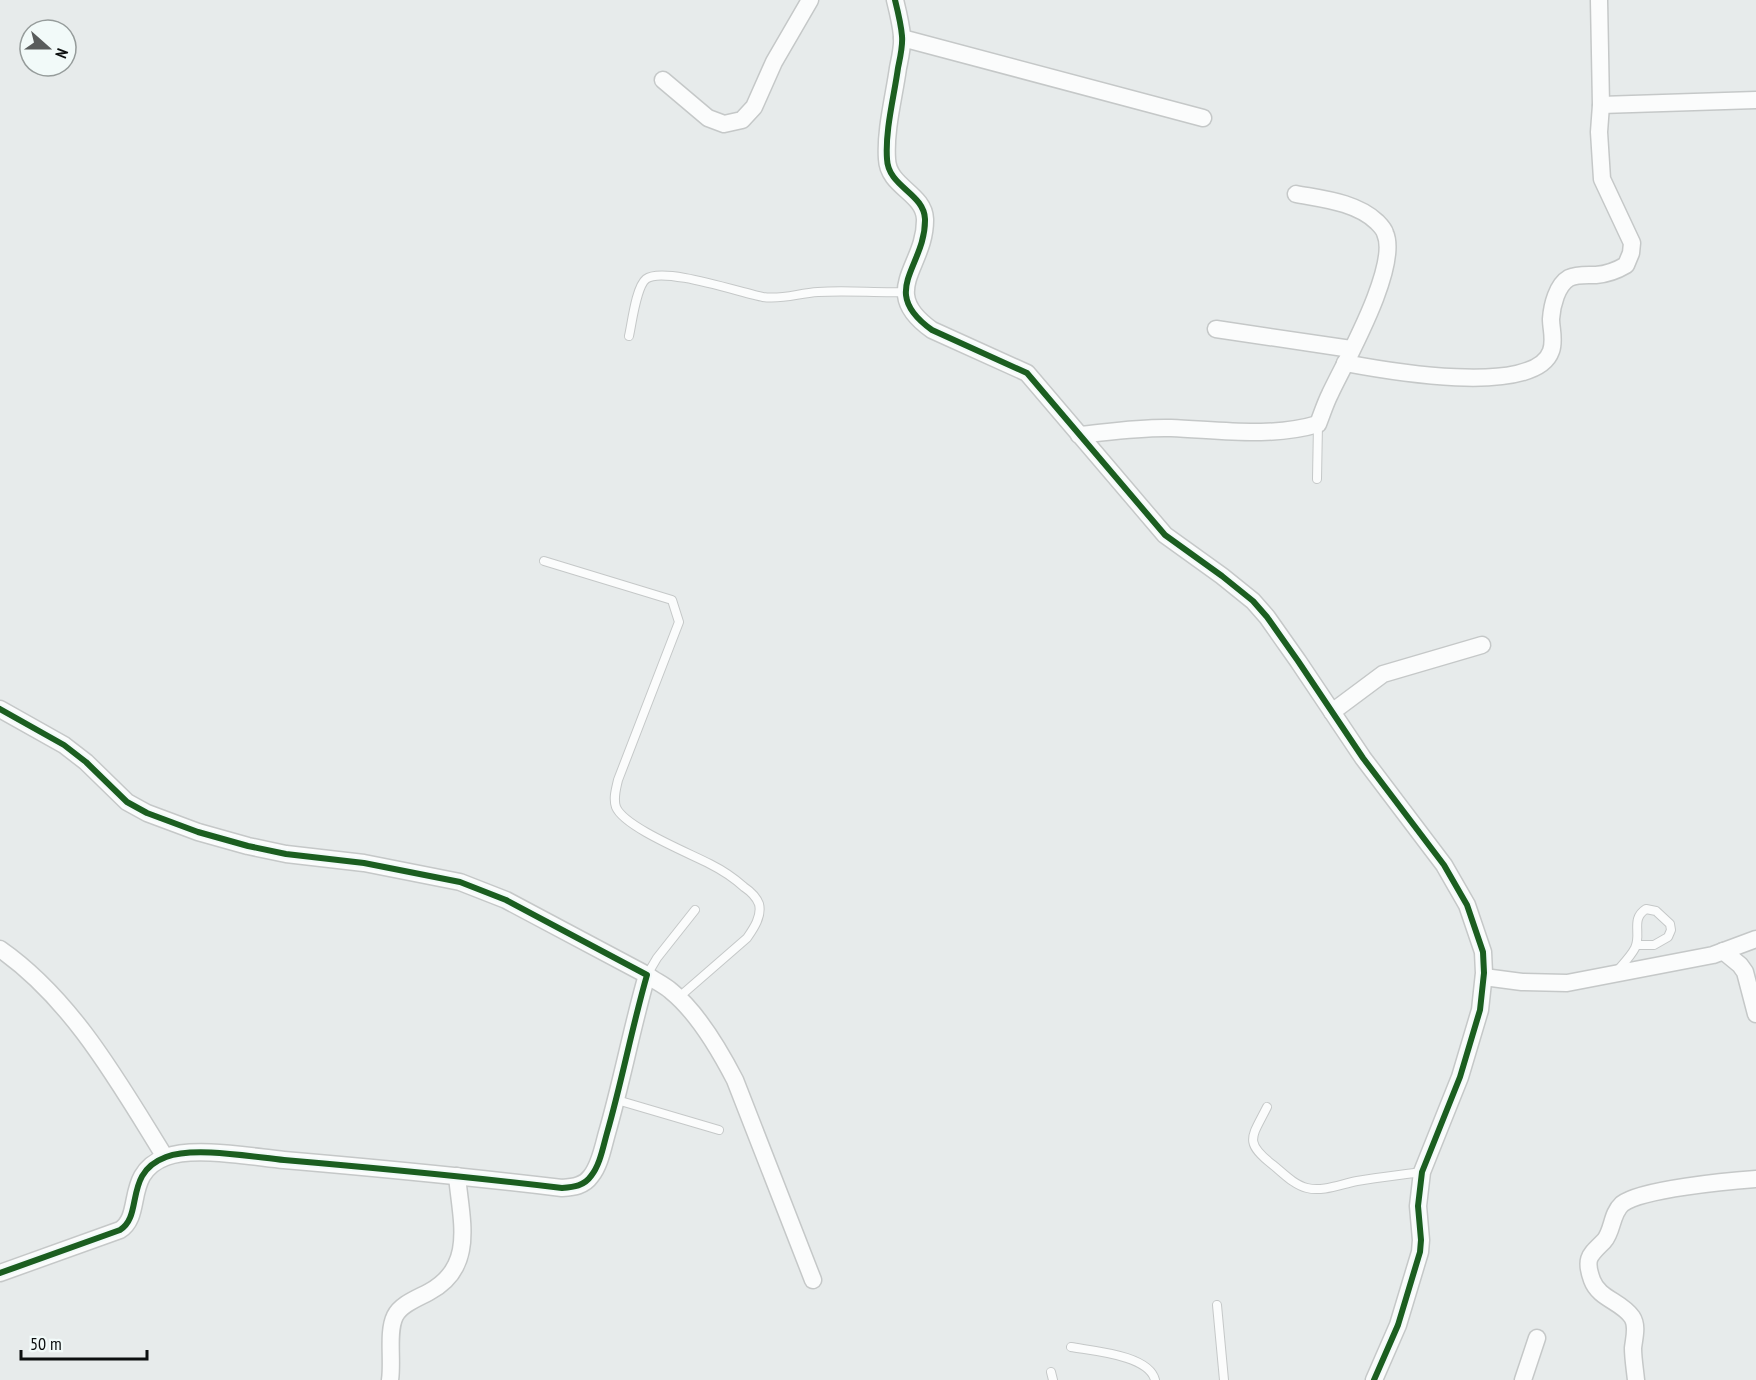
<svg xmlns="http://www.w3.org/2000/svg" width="1756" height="1380" viewBox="0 0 1756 1380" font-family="'PT Sans Narrow',sans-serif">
  <rect width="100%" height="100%" fill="#e7ebeb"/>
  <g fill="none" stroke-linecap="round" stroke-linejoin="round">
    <g stroke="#c5c8c8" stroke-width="10">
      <g id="lane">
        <path d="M629 336C632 323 636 287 646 279 663 266 741 293 763 297 782 300 799 293 818 292 847 290 876 293 905 292"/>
        <polyline points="1317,479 1318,424"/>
        <path d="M544 561 672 600 679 622 618 780C616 789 613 798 616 807 624 827 689 853 710 864 722 870 734 878 744 887 750 891 756 896 759 904 762 916 754 928 747 938L678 998"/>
        <path d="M1617 971C1623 964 1631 956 1635 948 1642 934 1630 919 1646 909L1656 911 1670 924 1671 930 1668 937 1654 945H1637"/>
        <polyline points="647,975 657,958 695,910"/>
        <polyline points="617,1100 719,1130"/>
        <path d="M1267 1107C1252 1137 1243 1142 1273 1165 1283 1173 1294 1185 1307 1188 1323 1192 1341 1184 1357 1181 1379 1177 1401 1175 1422 1172"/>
        <polyline points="1217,1305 1224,1380"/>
        <path d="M1071 1347C1093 1351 1149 1355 1155 1380"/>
        <polyline points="1051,1372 1053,1380"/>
      </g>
    </g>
    <g stroke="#c5c8c8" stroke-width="19">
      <g id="street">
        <path d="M895 0C898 12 901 24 902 36 903 46 900 58 898 68 894 97 885 130 887 159 888 187 924 193 925 219 926 267 877 291 932 330L1027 373 1165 535 1222 576 1253 601 1267 617 1298 661 1363 758 1444 865 1467 905 1483 952 1484 973 1480 1010 1460 1077 1422 1172 1418 1206 1421 1240 1420 1252 1398 1325 1374 1380"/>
        <polyline points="902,38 1203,118"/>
        <polyline points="663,80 708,118 724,124 742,120 754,107 774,62 810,0"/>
        <polyline points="1601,105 1756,100"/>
        <polyline points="1216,329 1351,349"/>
        <path d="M1345 363C1382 370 1535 398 1551 351 1555 340 1551 329 1551 319 1552 305 1557 285 1569 278 1577 274 1588 275 1596 275 1608 274 1616 271 1626 265L1631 253 1632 243 1602 179 1599 132 1601 105 1599 0"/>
        <path d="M1079 435C1109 432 1140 427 1171 428 1220 430 1271 438 1318 424 1322 414 1325 404 1330 394 1345 362 1400 266 1385 233 1384 229 1380 225 1377 222 1356 202 1322 199 1296 194"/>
        <path d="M0 709 64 745 86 762 127 802 147 813 198 832 248 846 286 854 364 863 460 882 506 900 647 975C632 1027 622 1081 607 1133 603 1147 600 1165 591 1176 584 1186 574 1187 562 1188 470 1177 377 1168 284 1160 253 1157 194 1146 166 1157 123 1173 144 1215 120 1230L0 1273"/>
        <polyline points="1332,712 1383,674 1482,645"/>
        <path d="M0 949C73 1000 119 1083 165 1157"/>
        <polyline points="1723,951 1740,965 1745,972 1756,1014"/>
        <path d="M647 975C655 981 664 985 671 991 697 1012 720 1051 735 1080L813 1280"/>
        <polyline points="1484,977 1522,982 1567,983 1713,955 1756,939"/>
        <path d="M390 1380C393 1361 387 1332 395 1316 401 1304 418 1298 429 1292 476 1267 461 1220 457 1176"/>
        <polyline points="1523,1380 1537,1338"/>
        <path d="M1636 1380C1635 1370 1633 1358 1633 1348 1634 1338 1638 1326 1632 1317 1621 1301 1599 1299 1592 1280 1584 1258 1590 1255 1604 1241 1613 1231 1611 1214 1622 1204 1641 1189 1729 1181 1756 1179"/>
      </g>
    </g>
    <use href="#lane" stroke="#fbfcfc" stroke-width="8"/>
    <use href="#street" stroke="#fbfcfc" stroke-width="16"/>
    <g stroke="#f2faf9" stroke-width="10">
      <g id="cycleway">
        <path d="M895 0C898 12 901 24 902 36 903 46 900 58 898 68 894 97 885 130 887 159 888 187 924 193 925 219 926 267 877 291 932 330L1027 373 1165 535 1222 576 1253 601 1267 617 1298 661 1363 758 1444 865 1467 905 1483 952 1484 973 1480 1010 1460 1077 1422 1172 1418 1206 1421 1240 1420 1252 1398 1325 1374 1380"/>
        <path d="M0 709 64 745 86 762 127 802 147 813 198 832 248 846 286 854 364 863 460 882 506 900 647 975C632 1027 622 1081 607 1133 603 1147 600 1165 591 1176 584 1186 574 1187 562 1188 470 1177 377 1168 284 1160 253 1157 194 1146 166 1157 123 1173 144 1215 120 1230L0 1273"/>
      </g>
    </g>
    <use href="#cycleway" stroke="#1b5e20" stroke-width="6"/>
  </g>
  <g transform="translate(48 48) rotate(111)"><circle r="28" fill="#f2faf9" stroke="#969c9b" stroke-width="1.5"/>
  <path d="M0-4.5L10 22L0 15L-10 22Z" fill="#595c5c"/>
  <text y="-9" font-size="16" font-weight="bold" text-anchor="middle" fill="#0c0f0f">N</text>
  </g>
  <path d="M21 1350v9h126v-9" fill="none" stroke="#0c0f0f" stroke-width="3"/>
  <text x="30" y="1350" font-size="18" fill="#0c0f0f" stroke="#f2faf9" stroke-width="4.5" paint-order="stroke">50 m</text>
</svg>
